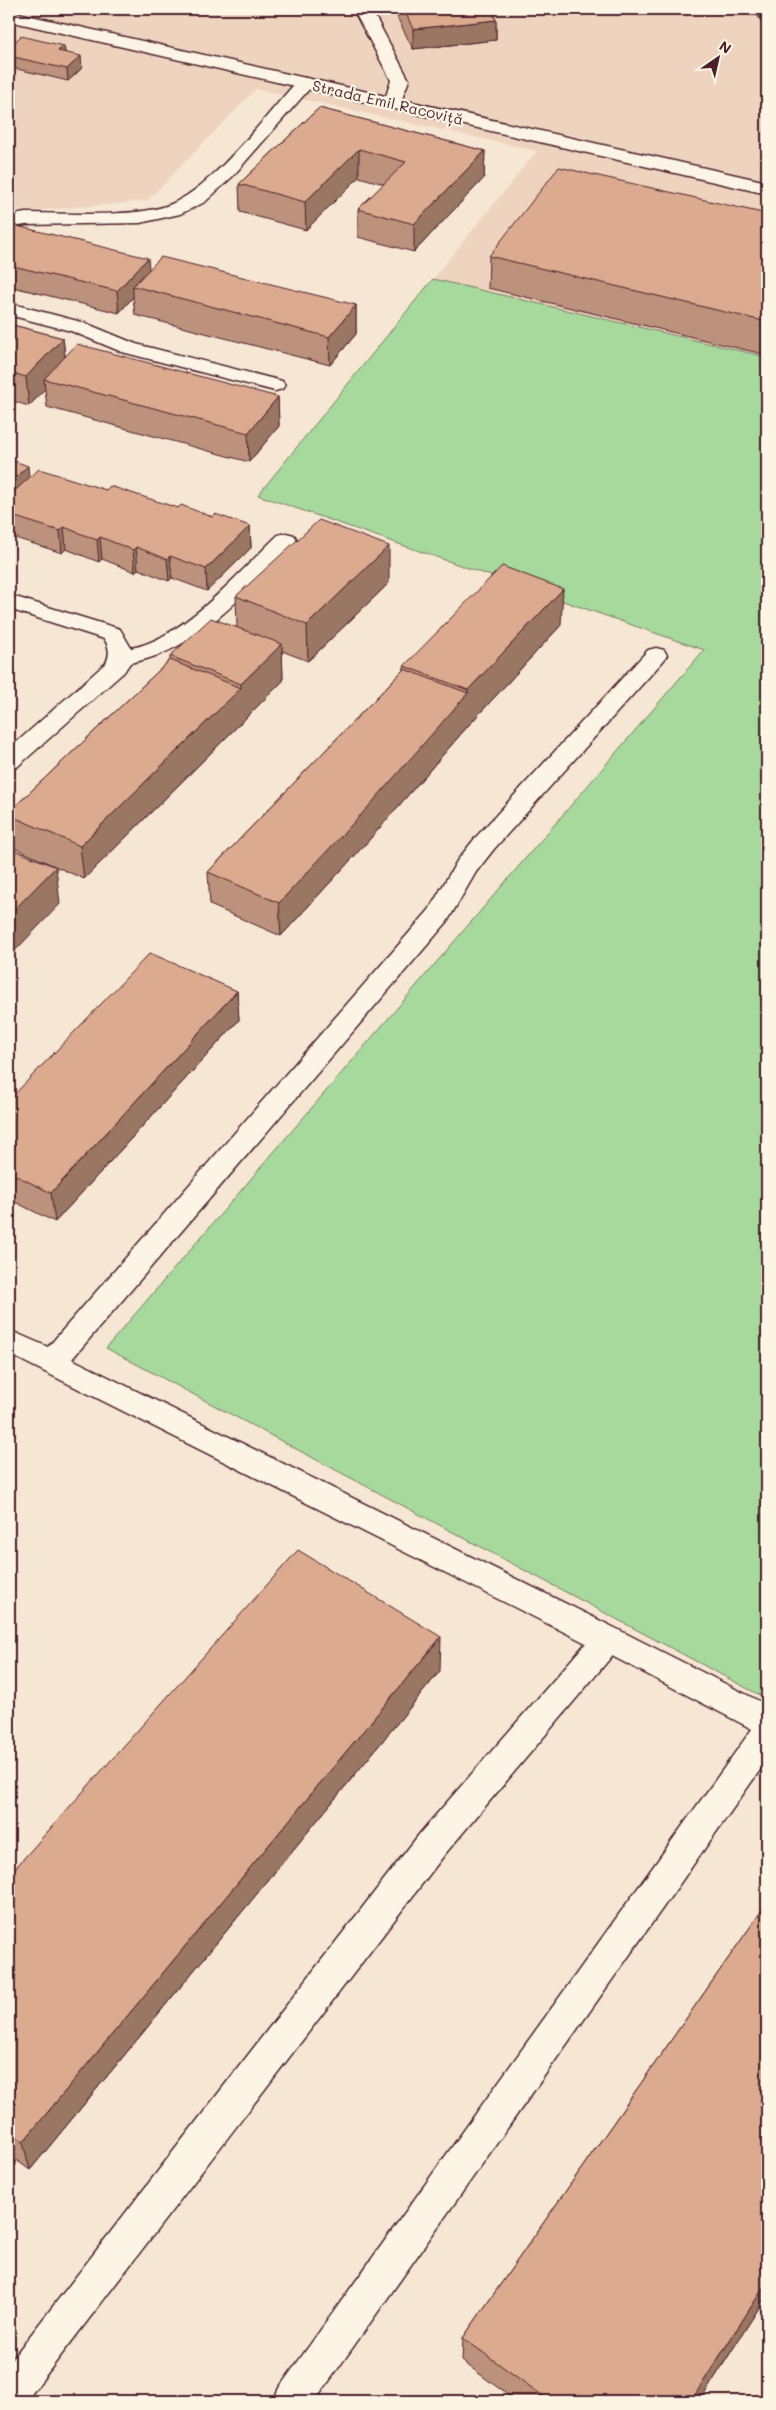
<svg xmlns="http://www.w3.org/2000/svg" width="776" height="2410" viewBox="0 0 776 2410" font-family="Mali,sans-serif">
  <rect width="100%" height="100%" fill="#f6e6d4"/>
  <filter id="ink" filterUnits="userSpaceOnUse"><feTurbulence type="fractalNoise" baseFrequency=".02" numOctaves="2"/><feDisplacementMap in="SourceGraphic" scale="10" xChannelSelector="R" yChannelSelector="G"/><feConvolveMatrix kernelMatrix="1 2 1 2 8 2 1 2 1" color-interpolation-filters="sRGB"/></filter>
  <g filter="url(#ink)">
    <polygon fill="#eed4bf" points="9,9 767,9 767,357 433,279 537,151 256,89 147,201 9,213"/>
    <polygon fill="#a6d99b" stroke="#787c63" points="433,279 767,357 767,1699 106,1348 704,650 258,495"/>
    <g fill="none" stroke-linecap="round" stroke-linejoin="round">
      <g stroke="#4a1f2b" stroke-width="3">
        <g id="street">
          <polygon points="353,9 371,9 409,80 399,107 387,107 384,103 391,80"/>
          <path d="M305 78 311 79 314 83 311 87 232 177 205 202 180 214 140 223 25 225 9 228V216L25 213C62 213 136 218 169 205 214 187 265 116 299 79Z"/>
          <polygon points="9,303 85,323 136,344 282,381 285,385 282,389 275,391 122,352 71,331 9,315"/>
          <path d="M286 533 294 535 297 540 294 545C245 591 199 651 130 663L124 672 17 767 9 770V749L106 663C110 655 110 647 104 639L9 609V595L120 629 131 648C182 640 241 570 278 535Z"/>
          <polygon points="656,648 664,650 667,655 664,660 494,849 476,872 447,922 72,1359 619,1630 767,1705 767,1760 315,2401 273,2401 279,2388 752,1729 612,1656 445,1854 26,2401 9,2401 9,2363 421,1832 586,1643 9,1354 9,1330 48,1347 429,910 457,861 476,837 648,650"/>
        </g>
      </g>
      <g stroke="#4a1f2b" stroke-width="3">
        <polygon id="secondary" points="9,11 767,182 767,194 9,21"/>
      </g>
      <use href="#street" fill="#fcf5e5" fill-rule="evenodd"/>
      <use href="#secondary" fill="#fcf5e5" fill-rule="evenodd"/>
    </g>
    <g fill="#bd927b" stroke="#4a1f2b">
      <polygon points="393,9 491,9 496,20 496,40 413,49"/>
      <polygon points="753,9 767,9 767,30"/>
      <polygon points="64,46 65,53 82,68 68,81 9,67 9,56"/>
      <polygon points="319,108 485,151 484,178 414,252 358,237 358,209 384,184 359,177 306,230 240,212 239,184"/>
      <polygon points="767,214 767,355 488,288 489,256"/>
      <polygon points="9,224 149,269 356,305 356,334 330,365 135,315 133,297 119,313 9,286"/>
      <polygon points="9,324 63,338 65,356 278,397 279,426 249,462 47,407 45,389 29,406 9,400"/>
      <polygon points="9,459 29,478 106,490 250,526 251,548 207,591 172,578 169,581 138,569 135,572 102,559 99,562 66,549 62,553 9,536"/>
      <polygon points="389,583 308,661 282,651 283,681 84,879 12,847 9,826 9,812 170,660 170,656 237,627 236,596"/>
      <polygon points="561,625 467,727 370,839 281,936 210,905 208,872 404,669 404,666"/>
      <polygon points="237,991 239,1020 55,1222 9,1199 9,1100"/>
      <polygon points="440,1671 30,2170 9,2155 9,1875"/>
      <polygon points="767,1903 767,2295 700,2401 516,2401 462,2361 463,2338"/>
    </g>
    <g fill="#9a7764" stroke="#4a1f2b">
      <polygon points="496,20 496,40 413,49 413,29"/>
      <polygon points="64,46 66,57 58,51"/>
      <polygon points="81,56 82,68 68,81 67,69"/>
      <polygon points="359,149 359,177 306,230 305,202"/>
      <polygon points="485,151 484,178 414,252 414,224"/>
      <polygon points="148,258 150,279 133,286 133,297 119,313 117,291"/>
      <polygon points="356,305 356,334 330,365 329,337"/>
      <polygon points="63,338 66,366 44,379 45,389 29,406 26,377"/>
      <polygon points="278,397 279,426 249,462 248,433"/>
      <polygon points="28,466 30,488 9,507 9,483"/>
      <polygon points="250,526 251,548 207,591 206,569"/>
      <polygon points="64,527 66,549 62,553 60,531"/>
      <polygon points="100,537 102,559 99,562 97,540"/>
      <polygon points="389,546 389,583 308,661 307,625"/>
      <polygon points="136,547 138,569 135,572 133,550"/>
      <polygon points="170,556 172,578 169,581 167,559"/>
      <polygon points="563,589 561,625 467,727 370,839 281,936 279,903 468,693 468,690"/>
      <polygon points="282,644 283,681 84,879 80,846 241,688 241,684"/>
      <polygon points="56,867 60,904 9,957 9,915"/>
      <polygon points="237,991 239,1020 55,1222 51,1193"/>
      <polygon points="441,1637 440,1671 30,2170 23,2142"/>
      <polygon points="767,2282 767,2295 700,2401 691,2401"/>
    </g>
    <g fill="#dcaa8f" stroke="#4a1f2b">
      <polygon points="404,9 491,9 496,20 413,29"/>
      <polygon points="21,36 64,46 58,51 81,56 67,69 9,56 9,48"/>
      <polygon points="319,108 485,151 414,224 358,209 406,162 359,149 305,202 239,184"/>
      <polygon points="559,167 767,214 767,322 489,256"/>
      <polygon points="9,224 148,258 117,291 9,265"/>
      <polygon points="161,257 356,305 329,337 133,286"/>
      <polygon points="9,324 63,338 26,377 9,372"/>
      <polygon points="77,344 278,397 248,433 44,379"/>
      <polygon points="9,459 28,466 9,483"/>
      <polygon points="39,469 106,490 110,486 178,508 181,505 212,517 215,514 250,526 206,569 170,556 167,559 136,547 133,550 100,537 97,540 64,527 60,531 9,515 9,496"/>
      <polygon points="319,520 389,546 307,625 236,596"/>
      <polygon points="502,566 563,589 468,690 404,666"/>
      <polygon points="211,618 282,644 241,684 170,656"/>
      <polygon points="170,660 241,688 80,846 9,815 9,812"/>
      <polygon points="404,669 468,693 369,806 279,903 208,872"/>
      <polygon points="9,848 56,867 9,915"/>
      <polygon points="150,953 237,991 51,1193 9,1172 9,1100"/>
      <polygon points="298,1550 441,1637 23,2142 9,2131 9,1875"/>
      <polygon points="767,1903 767,2282 691,2401 550,2401 463,2338"/>
    </g>
  </g>
  <g text-anchor="middle" dominant-baseline="central" stroke-width="4.5" stroke-linejoin="round" paint-order="stroke">
    <g font-size="15" fill="#4a1f2b" stroke="#fcf5e5">
      <text transform="translate(388 102) rotate(13)">Strada Emil Racoviță</text>
    </g>
  </g>
  <rect width="776" height="2410" fill="none" stroke="#fcf5e5" stroke-width="30"/>
  <rect x="15" y="15" width="746" height="2380" fill="none" stroke="#4a1f2b" stroke-width="2" filter="url(#ink)"/>
  <g transform="translate(718 58) rotate(34)" stroke="#fcf5e5" stroke-width="4" paint-order="stroke">
  <path d="M0-4L9 19L0 12L-9 19Z" fill="#4a1f2b"/>
  <text y="-8" font-size="14" font-weight="bold" text-anchor="middle" fill="#4a1f2b">N</text>
  </g>
</svg>
